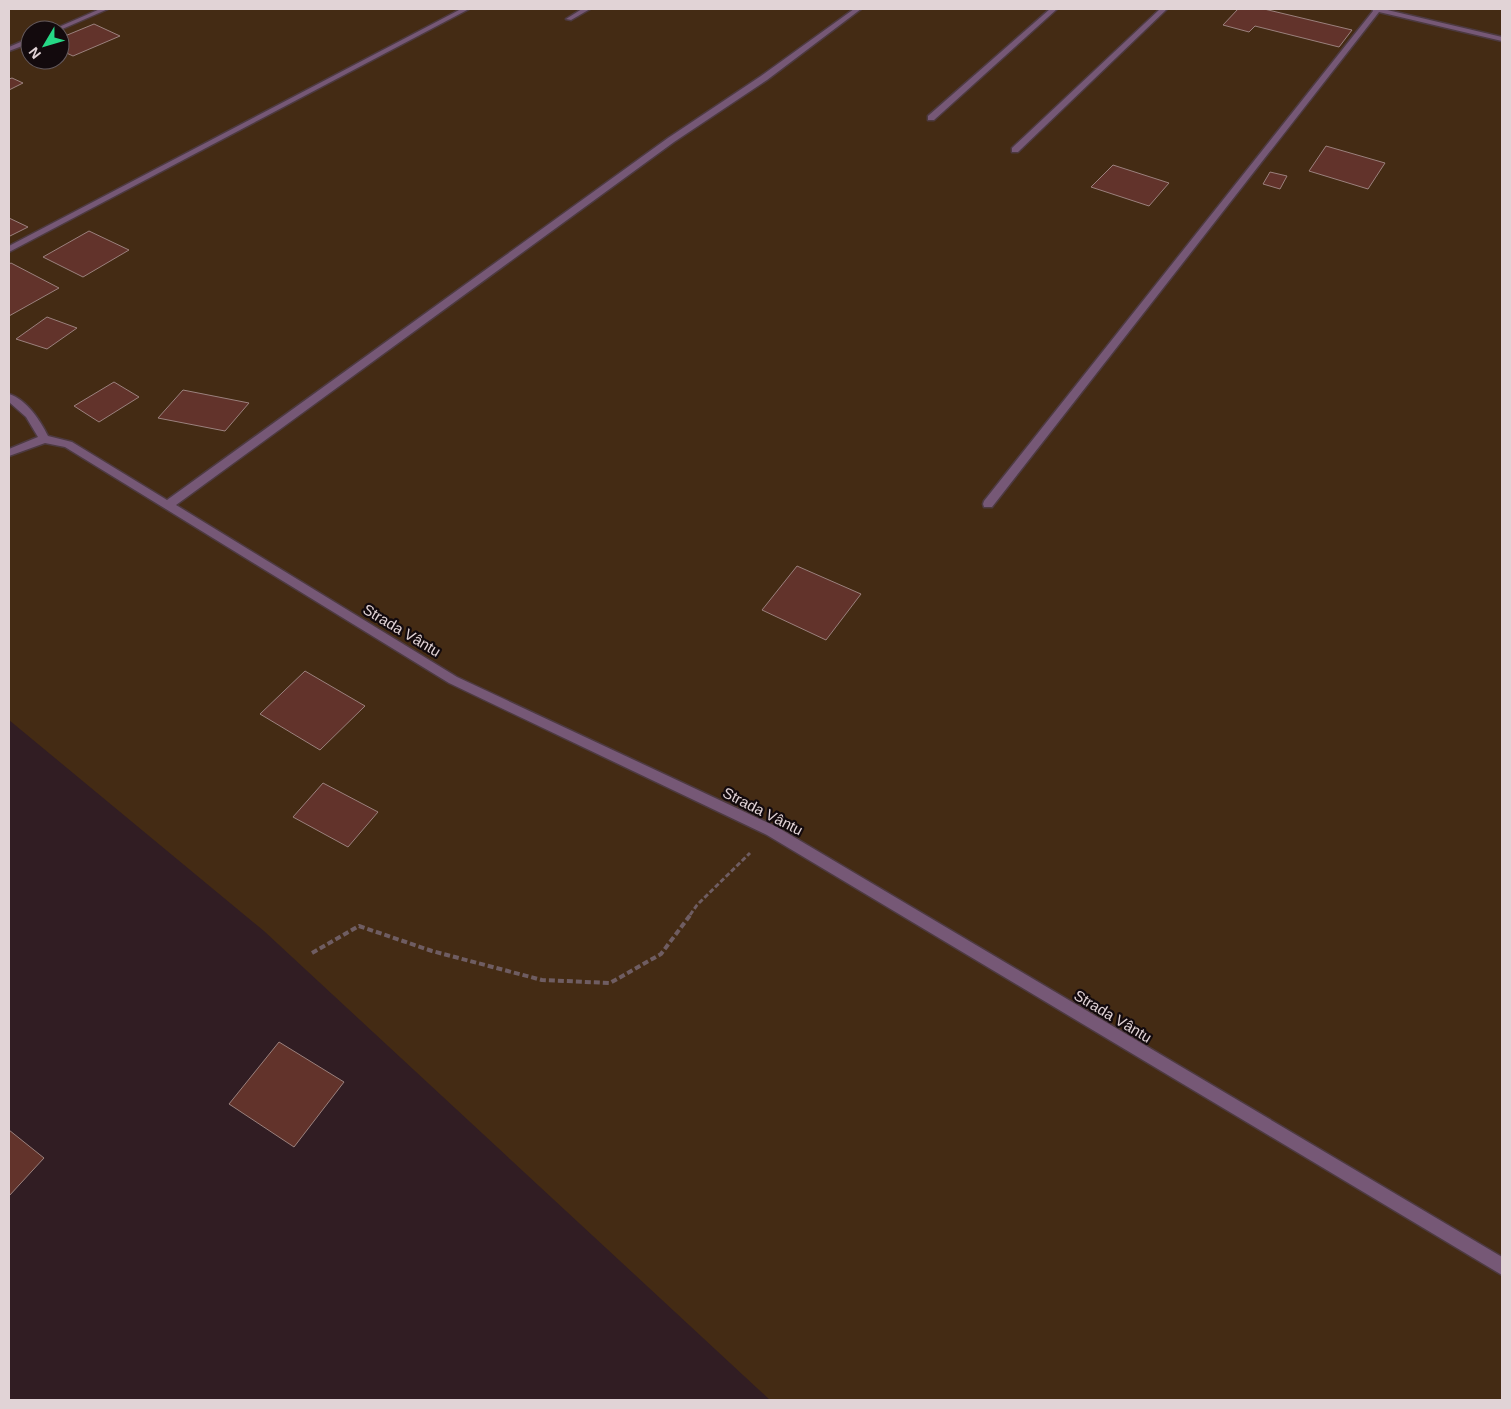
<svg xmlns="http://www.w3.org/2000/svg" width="1511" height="1409" viewBox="0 0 1511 1409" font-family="Helvetica,sans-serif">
  <rect width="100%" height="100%" fill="#311d23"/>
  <path fill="#442b14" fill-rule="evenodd" d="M9 9H1502V1400H770L264 931 9 720ZM30 30H60V60H30Z"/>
  <g fill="#62332b" stroke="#9b817d">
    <polygon points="1238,9 1264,9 1352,30 1339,47 1255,26 1249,32 1223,25"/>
    <polygon points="94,24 120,36 73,56 60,50 60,38"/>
    <polygon points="12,78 23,83 9,90 9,79"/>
    <polygon points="1326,146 1385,163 1368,189 1309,171"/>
    <polygon points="1113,165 1169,183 1149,206 1091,187"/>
    <polygon points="1270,172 1287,176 1280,189 1263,184"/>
    <polygon points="9,218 28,227 10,236 9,236"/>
    <polygon points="89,231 129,250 83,277 43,257"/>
    <polygon points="11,263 59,288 9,316 9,264"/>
    <polygon points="47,317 77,328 47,349 16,339"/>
    <polygon points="114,382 139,397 99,422 74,406"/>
    <polygon points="183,390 249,403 225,431 158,418"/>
    <polygon points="797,566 861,594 826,640 762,610"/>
    <polygon points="305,671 365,706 320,750 260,714"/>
    <polygon points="323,783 378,812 348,847 293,817"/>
    <polygon points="279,1042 344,1082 294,1147 229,1104"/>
    <polygon points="9,1130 44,1158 9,1196"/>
  </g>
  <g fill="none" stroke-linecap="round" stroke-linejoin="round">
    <g stroke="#4d3a40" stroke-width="3">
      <g id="minor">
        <polygon points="100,9 108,9 60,30 52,30"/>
        <polygon points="461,9 469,9 9,252 9,246"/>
        <polygon points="582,9 590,9 571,20 566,19"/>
        <path d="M854 9H861L767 80 674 142 176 505 457 677 777 827 1502 1257V1275L767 835 449 683 65 447 45 443 9 456V449L38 437 26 417 9 402V394C27 400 40 420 48 436L72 442 167 500 668 138 761 76Z"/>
        <polygon points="1050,9 1057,9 934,120 928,120 928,116"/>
        <polygon points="1160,9 1167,9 1018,152 1012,152 1012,148"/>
        <polygon points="1372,9 1383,9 1502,37 1502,41 1379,12 992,507 984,507 983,504 984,501 1373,11"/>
        <polygon points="30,38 30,43 9,51 9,47"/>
      </g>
    </g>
    <polyline stroke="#6f5d62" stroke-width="3" stroke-dasharray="5 2.5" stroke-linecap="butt" points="690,915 697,905 750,853"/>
    <polyline stroke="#6f5d62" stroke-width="4" stroke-dasharray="6 3" stroke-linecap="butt" points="312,953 359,926 432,951 542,980 610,983 661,954 691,914"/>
    <use href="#minor" fill="#765876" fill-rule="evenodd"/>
  </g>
  <g text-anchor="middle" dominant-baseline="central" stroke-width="4.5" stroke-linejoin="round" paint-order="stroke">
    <g font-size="15" fill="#e1d3d6" stroke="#130a0d">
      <text transform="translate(402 630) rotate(31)">Strada Vântu</text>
      <text transform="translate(763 811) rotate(27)">Strada Vântu</text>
      <text transform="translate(1113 1016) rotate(31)">Strada Vântu</text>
    </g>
  </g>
  <rect width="1511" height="1409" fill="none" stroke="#e1d3d6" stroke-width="20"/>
  <g transform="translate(45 45) rotate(232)"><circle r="24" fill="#130a0d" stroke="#655a5d"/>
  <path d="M0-4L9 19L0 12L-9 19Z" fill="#26d886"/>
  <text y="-8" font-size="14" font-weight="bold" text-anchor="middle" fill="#e1d3d6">N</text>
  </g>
</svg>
